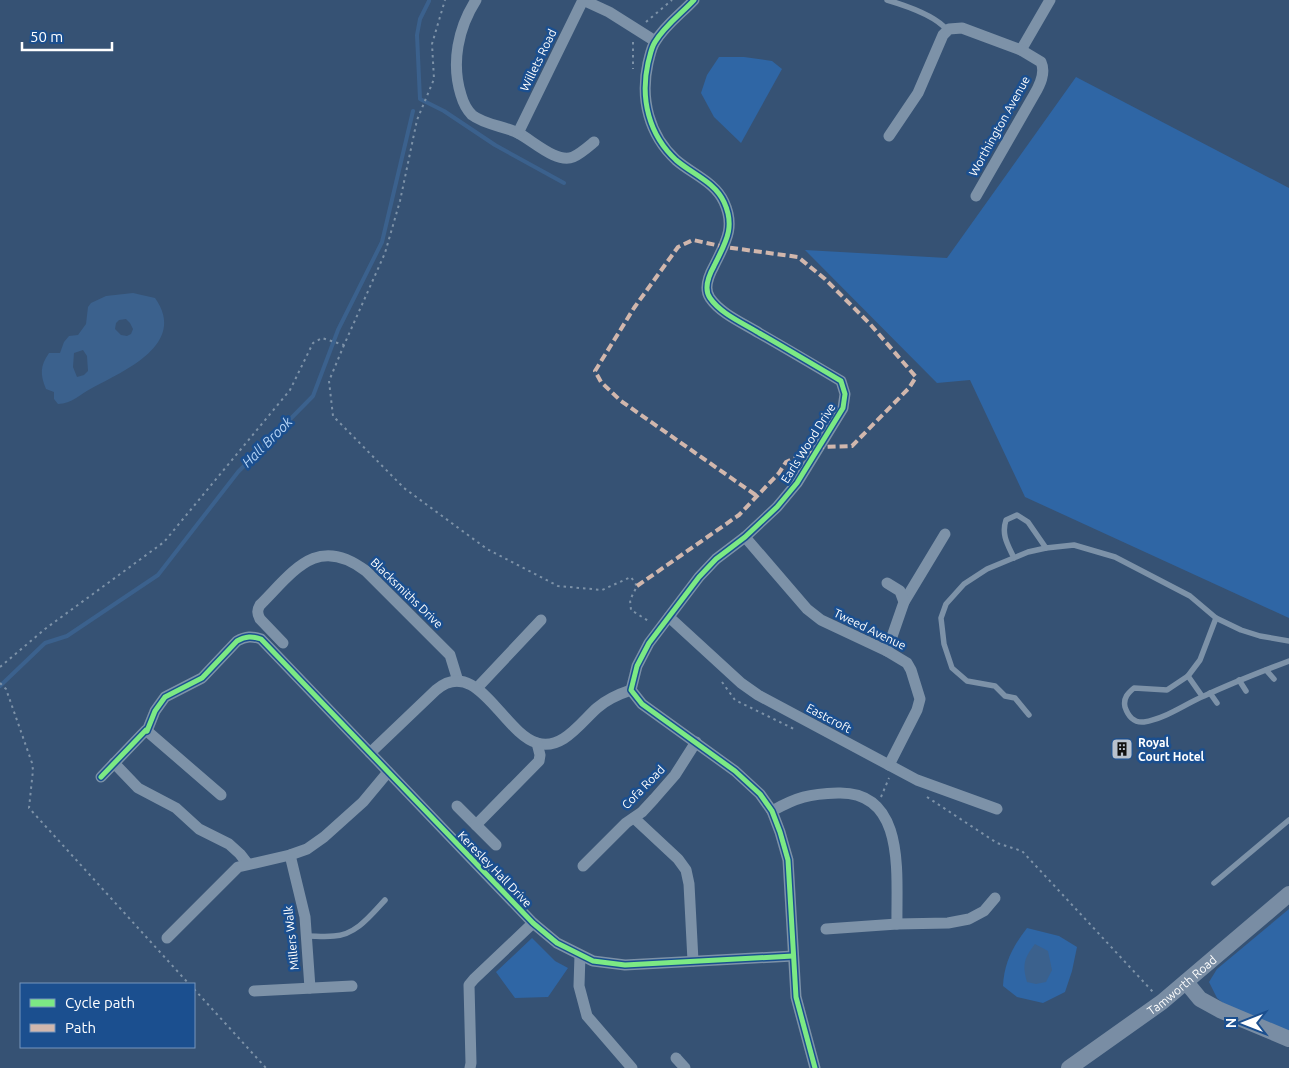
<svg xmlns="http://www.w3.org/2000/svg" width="1289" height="1068" viewBox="0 0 1289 1068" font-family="Ubuntu,sans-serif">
  <rect width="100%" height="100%" fill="#365274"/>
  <g fill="#2f66a5">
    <polygon points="719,57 744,57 772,61 782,69 741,143 714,117 701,93 707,75"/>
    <polygon points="1076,77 1289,188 1289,618 1025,497 970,380 937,383 805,250 947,258"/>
    <polygon points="1289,909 1289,1032 1223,1003 1217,998 1209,982 1217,969"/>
    <path d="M1027 928 1059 936 1077 947 1072 971 1065 992 1043 1003 1017 997 1003 986C1004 963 1013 946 1027 928Z"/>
    <polygon points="532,938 555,961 568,968 548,997 515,998 496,972"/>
  </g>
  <g fill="#3b618d" fill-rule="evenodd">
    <path d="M133 293 155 298C188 344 124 371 92 388 80 394 72 404 58 404L54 399V392L46 389C40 374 40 366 49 353H60L64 342 69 336 78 335 86 324 88 307 91 303 106 296ZM126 319 130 323 133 329 131 334 127 336 121 335 115 329 116 323 119 320ZM83 350 87 356 88 371 84 375 77 377 73 367 74 353Z"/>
    <path d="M1035 944 1048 951 1052 970 1046 982 1036 984 1027 982C1022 965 1024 958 1035 944Z"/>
  </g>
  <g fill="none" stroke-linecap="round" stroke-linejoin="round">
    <g stroke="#3b618d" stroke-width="4">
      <polyline points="429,1 420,19 417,35 420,99 444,111 495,145 564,183"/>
      <polyline points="0,686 45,643 67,636 158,575 238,472 313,396 338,330 382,242 413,111"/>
    </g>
    <g stroke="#7d92a8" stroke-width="2" stroke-dasharray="2.5 4" stroke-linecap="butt">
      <polyline points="646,22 672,0"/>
      <polyline points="633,42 633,69"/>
      <polyline points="344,345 329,381 333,416 404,488 487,549 558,586 602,590 631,577 637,586 630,600 631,610 650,622"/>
      <polyline points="0,667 45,629 164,542 290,390 313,343 322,338 344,345 385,253 400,201 417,120 434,79 432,44 445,0"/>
      <polyline points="722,682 735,700 794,729"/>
      <polyline points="0,683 6,689 32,763 33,770 29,808 189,984"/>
      <polyline points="881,797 889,778"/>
      <polyline points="927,797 997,843 1022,851 1153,992"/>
      <polyline points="194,989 266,1068"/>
    </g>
    <g stroke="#7d92a8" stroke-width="5.5">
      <path d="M887 0C904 5 936 16 947 30"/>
      <path d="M1014 558C1008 545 1001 535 1006 520L1017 515 1028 522 1046 548 1074 545 1115 557 1190 596 1216 618 1241 630 1260 636 1289 641"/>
      <path d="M1216 618 1200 660 1188 676 1167 690 1134 688C1128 693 1123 698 1125 707 1128 716 1134 723 1144 722 1165 719 1185 704 1204 696 1232 683 1260 672 1289 661"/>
      <polyline points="1266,670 1274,679"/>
      <polyline points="1188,676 1202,696"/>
      <polyline points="1239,680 1246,691"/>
      <polyline points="1210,693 1217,703"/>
      <polyline points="1029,715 1015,698 1005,696 995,686 967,681 952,668 944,644 941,618 946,604 964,584 987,569 1028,552 1046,548"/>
      <polyline points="1214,883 1289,820"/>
      <path d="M306 936C316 936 325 937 334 936 356 935 371 915 385 900"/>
    </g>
    <g stroke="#7d92a8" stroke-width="11">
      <path d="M476 0C458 28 451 63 461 95 463 102 467 110 472 115 485 125 504 126 518 133 532 140 557 164 573 157 580 154 588 147 594 142"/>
      <polyline points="583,0 609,12 655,41"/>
      <path d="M694 0C681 14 665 25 655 42 651 48 650 56 648 63 640 99 649 135 676 160 692 174 715 182 724 202 736 228 725 243 714 266 709 275 703 288 710 298 721 314 743 323 759 333 787 349 814 365 841 381L845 394 843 408 797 483 777 507 745 537 716 559 699 577 649 643 637 666 631 690 642 704 735 771 760 794 772 811 780 832 788 860 796 997 815 1068"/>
      <polyline points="518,133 583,0"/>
      <polyline points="889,136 918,93 943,35 949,29 962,28 1021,50 1050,0"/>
      <path d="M976 196 1034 95C1040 85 1046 73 1041 62L1021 50"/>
      <polyline points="745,537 807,609 821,620 887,651 907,663 911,670 920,699 917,710 889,765"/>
      <polyline points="904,602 945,534"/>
      <polyline points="669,617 741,683 758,695 917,780 997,809"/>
      <path d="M283 643 260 619C257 613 257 610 260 605 294 571 317 534 366 571L450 655 458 681"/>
      <polyline points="887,651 904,602 900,591 887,583"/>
      <polyline points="477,688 541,620"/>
      <polyline points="147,731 221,795"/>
      <path d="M370 753 436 690C477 655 503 733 537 743 562 751 581 722 597 708 607 699 619 694 631 690"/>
      <polyline points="114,763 138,788 176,808 199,829 229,844 240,854 247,863"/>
      <path d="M101 777 146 730 147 731 155 711 165 697 202 678 237 641C246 636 252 636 261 639L533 923 557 943 593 961 625 965 793 956"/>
      <polyline points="457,806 496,845"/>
      <path d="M772 811C797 797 809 794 838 793 907 791 896 877 897 924"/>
      <polyline points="634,818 678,859 686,870 689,884 693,961"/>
      <polyline points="476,825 539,761 540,755 537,743"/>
      <polyline points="290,855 305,917 310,988"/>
      <polyline points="583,866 626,823 642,812 654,799 675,775 696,742"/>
      <polyline points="826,929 897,924 948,923 969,919 984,911 995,898"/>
      <polyline points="167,938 238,867 290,855 307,849 324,837 363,802 388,772"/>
      <polyline points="580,955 579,986 587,1016 632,1068"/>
      <polyline points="254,991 352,986"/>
      <polyline points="676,1058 685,1068"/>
      <polyline points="470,1068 471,1063 469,985 474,979 533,923"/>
    </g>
    <g stroke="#798da4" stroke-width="16">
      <polyline points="1186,982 1200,999 1220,1010 1289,1039"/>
      <path id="s1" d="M1069 1068 1162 1002 1289 894"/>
    </g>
    <polyline stroke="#d1b7ad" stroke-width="4" stroke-dasharray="8 4" stroke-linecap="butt" points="637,586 739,515 779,473 786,462 821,447 852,446 909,388 916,377 870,324 825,279 798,257 725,247 693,240 678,247 634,308 595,371 601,382 621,401 757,496"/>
    <g stroke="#1b4f8f" stroke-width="8">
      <g id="cycleway">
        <path d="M694 0C681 14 665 25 655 42 651 48 650 56 648 63 640 99 649 135 676 160 692 174 715 182 724 202 736 228 725 243 714 266 709 275 703 288 710 298 721 314 743 323 759 333 787 349 814 365 841 381L845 394 843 408 797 483 777 507 745 537 716 559 699 577 649 643 637 666 631 690 642 704 735 771 760 794 772 811 780 832 788 860 796 997 815 1068"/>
        <path d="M101 777 146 730 147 731 155 711 165 697 202 678 237 641C246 636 252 636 261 639L533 923 557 943 593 961 625 965 793 956"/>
      </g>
    </g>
    <use href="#cycleway" stroke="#7ce984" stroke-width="5"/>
  </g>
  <defs>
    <g id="building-square" transform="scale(1.125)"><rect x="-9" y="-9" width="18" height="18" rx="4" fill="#b9c2ce" stroke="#1b4f8f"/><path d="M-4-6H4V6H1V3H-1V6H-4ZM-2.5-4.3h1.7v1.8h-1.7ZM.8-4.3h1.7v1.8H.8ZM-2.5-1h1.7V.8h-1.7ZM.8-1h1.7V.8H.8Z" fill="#111"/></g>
  </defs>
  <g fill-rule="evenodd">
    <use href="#building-square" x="1122" y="749"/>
  </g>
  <g text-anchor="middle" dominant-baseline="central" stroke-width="5" stroke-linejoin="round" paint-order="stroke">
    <g font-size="12" fill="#fff" stroke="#1b4f8f">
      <text transform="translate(538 60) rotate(-64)">Willets Road</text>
      <text transform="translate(999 126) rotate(-61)">Worthington Avenue</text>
      <text transform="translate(808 443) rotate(-58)">Earls Wood Drive</text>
      <text transform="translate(407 593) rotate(44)">Blacksmiths Drive</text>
      <text transform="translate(870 629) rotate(26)">Tweed Avenue</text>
      <text transform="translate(829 718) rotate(28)">Eastcroft</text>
      <text transform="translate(643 787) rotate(-46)">Cofa Road</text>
      <text transform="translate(495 869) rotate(46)">Keresley Hall Drive</text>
      <text transform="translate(291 938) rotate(-96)">Millers Walk</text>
      <text stroke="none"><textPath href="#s1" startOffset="140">Tamworth Road</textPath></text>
    </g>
    <g font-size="12" font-weight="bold" fill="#fff" stroke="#1b4f8f" text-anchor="start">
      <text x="1138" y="742">Royal<tspan x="1138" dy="14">Court Hotel</tspan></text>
    </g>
    <g font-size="14" font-style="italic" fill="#b5d3f5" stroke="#1b4f8f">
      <text transform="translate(267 442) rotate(-45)">Hall Brook</text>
    </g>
  </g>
  <rect x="20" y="983" width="175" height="65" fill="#1b4f8f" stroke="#7695bc"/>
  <rect x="30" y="999" width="25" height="8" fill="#7ce984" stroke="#7695bc"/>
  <text x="65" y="1008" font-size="15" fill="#ffffff">Cycle path</text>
  <rect x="30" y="1024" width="25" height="8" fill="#d1b7ad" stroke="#7695bc"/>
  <text x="65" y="1033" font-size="15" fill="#ffffff">Path</text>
  <g transform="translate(1244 1023) rotate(270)" stroke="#1b4f8f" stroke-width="4" paint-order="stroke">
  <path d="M0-4L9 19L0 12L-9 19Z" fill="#ffffff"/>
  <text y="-8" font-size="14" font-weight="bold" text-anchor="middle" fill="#ffffff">N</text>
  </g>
  <path d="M22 42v8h90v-8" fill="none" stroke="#ffffff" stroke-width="2.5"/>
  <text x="30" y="42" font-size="15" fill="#ffffff" stroke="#1b4f8f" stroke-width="4" paint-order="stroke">50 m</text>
</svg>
